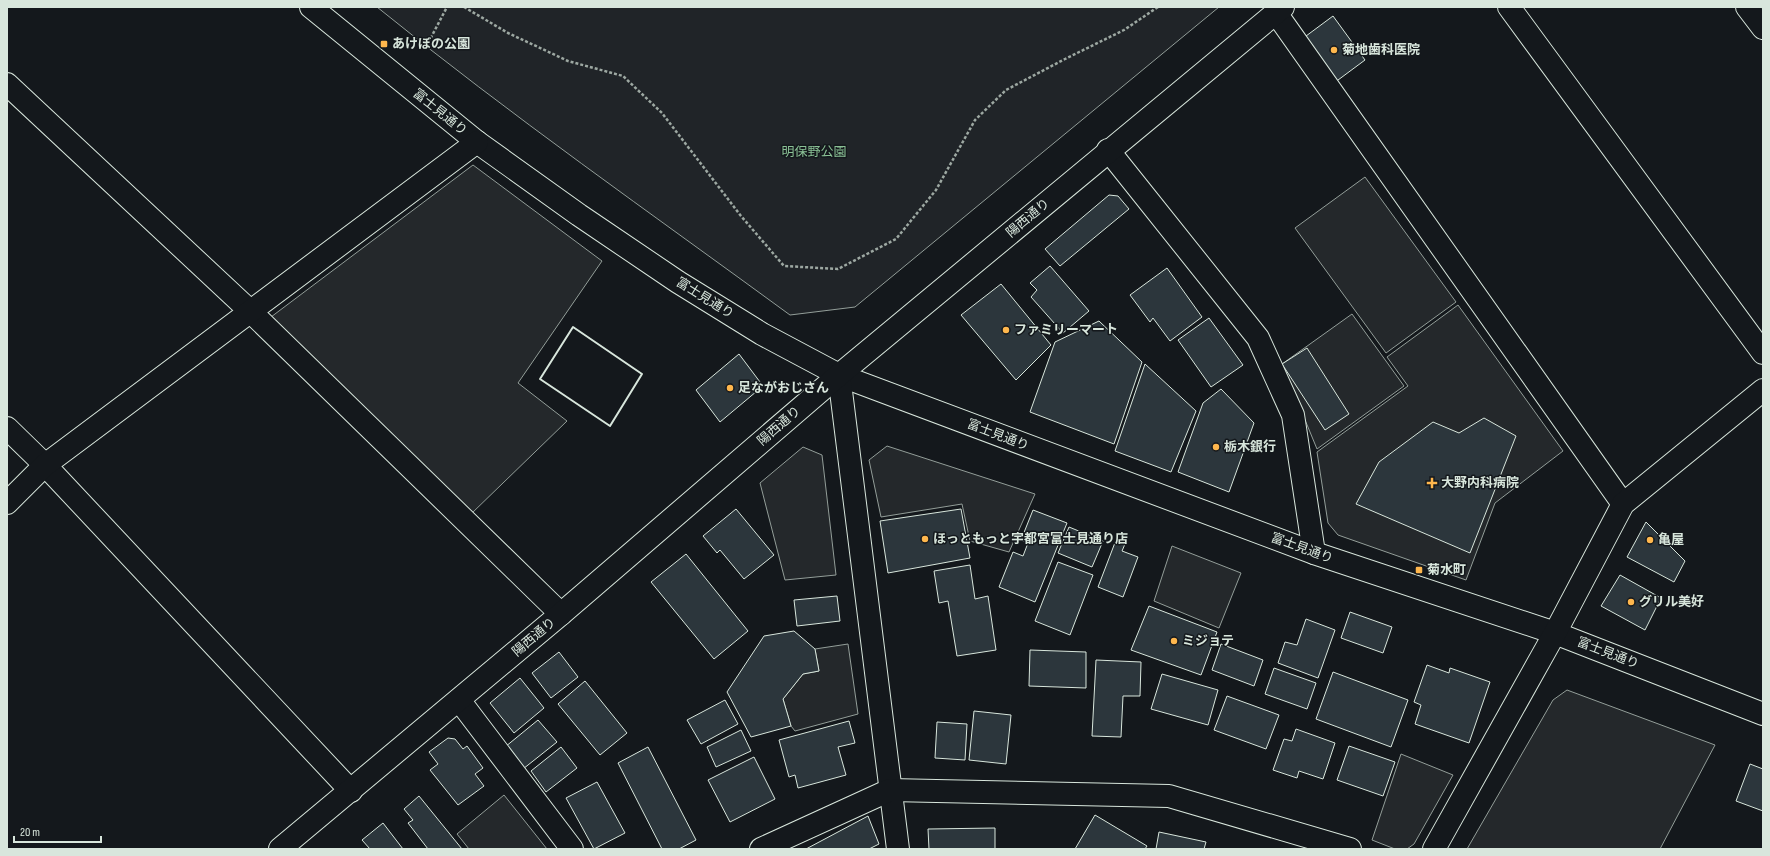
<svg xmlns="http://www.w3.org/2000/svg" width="1770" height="856" viewBox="0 0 1770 856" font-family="'Sofia Sans Condensed','Noto Sans JP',sans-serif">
  <rect width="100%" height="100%" fill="#14181c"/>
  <path fill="#202428" stroke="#939e99" d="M377 7H1219L855 307 790 315C652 214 510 115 377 7Z"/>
  <g fill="#24282b" stroke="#939e99">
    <polygon points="473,165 602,261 518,383 567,421 471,514 271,317"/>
    <polygon points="1365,177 1456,302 1386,353 1295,228"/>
    <polygon points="1458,305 1563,451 1495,503 1466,580 1338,535 1328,523 1317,452 1408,386 1387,357"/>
    <polygon points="1352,314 1404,386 1317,449 1282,364"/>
    <polygon points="887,446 1035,494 1009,552 970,541 962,504 881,517 869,460"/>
    <polygon points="803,447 822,455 836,575 785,580 760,483"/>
    <polygon points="1172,546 1241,573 1219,628 1154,601"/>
    <polygon points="848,644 858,714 795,731 791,726 783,699 803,674 819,671 815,649"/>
    <polygon points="1567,690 1715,745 1660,849 1467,849 1553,700"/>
    <polygon points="1401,754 1453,775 1414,844 1407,849 1395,849 1372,840"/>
    <polygon points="504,795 547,849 469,849 457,834"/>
  </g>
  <g fill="#2c363c" stroke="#d8e6dc">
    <polygon points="1333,16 1365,60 1334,83 1302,39"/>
    <polygon points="1109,195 1118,196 1129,209 1060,266 1045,249"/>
    <polygon points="1050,266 1089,311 1063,333 1031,297 1037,290 1030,283"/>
    <polygon points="1167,268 1202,317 1170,341 1153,318 1150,322 1130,295"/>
    <polygon points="1001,284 1051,345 1016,380 961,315"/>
    <polygon points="1209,318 1243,365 1211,387 1178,340"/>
    <polygon points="1099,321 1142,362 1114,444 1030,412 1055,342"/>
    <polygon points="1307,348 1349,414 1325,430 1282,364"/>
    <polygon points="739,354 763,386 720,422 696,390"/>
    <polygon points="1145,364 1196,411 1171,472 1115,451"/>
    <polygon points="1221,389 1254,423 1229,492 1178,472 1203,403"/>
    <polygon points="1484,418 1516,436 1470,553 1356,504 1379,462 1433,422 1459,433"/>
    <polygon points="736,509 774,555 744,579 720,550 717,553 703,536"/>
    <polygon points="961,509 970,558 888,573 880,521"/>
    <polygon points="1033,510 1067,523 1035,602 999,587 1013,552 1023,556 1028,543 1021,540"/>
    <polygon points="1646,522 1685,561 1674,582 1627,557"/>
    <polygon points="1069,527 1103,541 1092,567 1058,553"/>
    <polygon points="1116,540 1125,544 1122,551 1138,557 1123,597 1098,587"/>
    <polygon points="686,554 748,631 714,659 651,582"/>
    <polygon points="1058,562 1093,575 1070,635 1035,621"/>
    <polygon points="970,565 975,599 988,596 996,650 957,656 948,601 939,603 934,571"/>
    <polygon points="1620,575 1661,598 1645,630 1601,606"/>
    <polygon points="837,596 840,621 797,626 794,600"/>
    <polygon points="1149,606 1217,632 1201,675 1131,650"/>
    <polygon points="1350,612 1392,627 1383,653 1341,638"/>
    <polygon points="1306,619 1335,630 1318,678 1278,663 1285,642 1297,645"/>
    <polygon points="794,631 815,649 819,671 803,674 783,699 791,726 751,737 727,692 764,636"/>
    <polygon points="1221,644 1263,660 1254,686 1212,670"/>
    <polygon points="1030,650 1086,652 1086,688 1029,686"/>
    <polygon points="559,652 578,677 551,698 532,673"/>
    <polygon points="1096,660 1141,662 1140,696 1123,696 1121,737 1092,736"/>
    <polygon points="1427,665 1449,673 1450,668 1490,682 1469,743 1415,724 1421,705 1414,702"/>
    <polygon points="1274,668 1316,683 1307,709 1265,694"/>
    <polygon points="1333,672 1408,700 1391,747 1316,719"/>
    <polygon points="1162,674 1218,690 1208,725 1151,709"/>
    <polygon points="520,678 544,708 514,733 490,703"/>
    <polygon points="585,681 627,733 600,755 558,704"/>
    <polygon points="1227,696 1279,715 1266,749 1214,730"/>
    <polygon points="725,700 738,724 701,744 687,720"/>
    <polygon points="974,711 1011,715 1006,764 969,760"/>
    <polygon points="538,720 557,742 523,769 505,747"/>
    <polygon points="849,721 855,743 838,747 846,775 798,788 795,775 789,777 779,740"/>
    <polygon points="937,722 967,724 965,760 935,758"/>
    <polygon points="1296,729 1335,743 1323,779 1299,771 1297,778 1273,770 1284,739 1292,741"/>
    <polygon points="741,730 751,751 716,767 707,747"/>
    <polygon points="448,738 455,739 463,749 467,746 483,768 475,774 484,786 458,805 430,770 438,764 429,752"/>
    <polygon points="1349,746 1395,762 1383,796 1337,780"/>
    <polygon points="561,747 577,768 546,792 531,771"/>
    <polygon points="648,747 696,840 679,849 662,849 618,763"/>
    <polygon points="754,757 775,799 730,822 708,780"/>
    <polygon points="1750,764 1763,769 1763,811 1736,801"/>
    <polygon points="597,782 625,833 594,849 566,798"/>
    <polygon points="419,796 462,849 428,849 408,823 413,820 404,809"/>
    <polygon points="1095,815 1147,846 1145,849 1075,849"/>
    <polygon points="868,816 879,844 869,849 806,849"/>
    <polygon points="383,823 403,849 370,849 362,840"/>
    <polygon points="995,828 995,849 929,849 928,829"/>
    <polygon points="1159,832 1206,842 1204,849 1156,849"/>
  </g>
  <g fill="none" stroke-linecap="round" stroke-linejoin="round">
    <g stroke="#d8e6dc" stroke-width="24">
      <g id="minor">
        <polyline points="311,7 477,142 579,215 678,282 762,334 839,375 1314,553 1555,633 1763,714"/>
        <polyline points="1509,7 1763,353"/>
        <polyline points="1747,7 1763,28"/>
        <polyline points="1276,13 1623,504"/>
        <polyline points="7,84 250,311 561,614"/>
        <polyline points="1108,150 1258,338 1293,415 1314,553"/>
        <polyline points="839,375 898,849"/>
        <polyline points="7,428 45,465 351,791"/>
        <polyline points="7,503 45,465 477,142"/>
        <polyline points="459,700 572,849"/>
        <polyline points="280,849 561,614 839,375 1283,7"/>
        <polyline points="761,849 890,790 1169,796 1350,849"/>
        <polyline points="1434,849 1555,633 1623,504 1763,390"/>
      </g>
    </g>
    <g stroke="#9da8a2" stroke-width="2.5" stroke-dasharray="3 2" stroke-linecap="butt">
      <polyline points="464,7 508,33 568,61 623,76 662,113 741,216 784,266 838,269 896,239 936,190 975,120 1006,90 1065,59 1124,30 1158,7"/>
      <polyline points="426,47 447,7"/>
    </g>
    <use href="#minor" stroke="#14181c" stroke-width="22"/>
    <polygon stroke="#d8e6dc" stroke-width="2" points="573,327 642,374 610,426 540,379"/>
  </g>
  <g fill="#ffb74d" stroke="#14181c" stroke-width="1.5">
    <rect x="380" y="40" width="8" height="8" rx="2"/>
    <circle cx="1334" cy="50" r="4"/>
    <circle cx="1006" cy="330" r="4"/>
    <circle cx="730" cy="388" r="4"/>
    <circle cx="1216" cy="447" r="4"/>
    <path d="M1430 477h4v4h4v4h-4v4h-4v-4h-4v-4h4z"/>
    <circle cx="925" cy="539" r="4"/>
    <circle cx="1650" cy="540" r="4"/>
    <rect x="1415" y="566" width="8" height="8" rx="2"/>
    <circle cx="1631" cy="602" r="4"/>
    <circle cx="1174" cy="641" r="4"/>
  </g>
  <g text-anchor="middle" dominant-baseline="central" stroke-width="3" stroke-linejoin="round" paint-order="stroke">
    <g font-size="13" font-weight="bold" fill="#d8e6dc" stroke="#14181c" text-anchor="start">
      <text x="392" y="44">あけぼの公園</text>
      <text x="1342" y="50">菊地歯科医院</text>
      <text x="1014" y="330">ファミリーマート</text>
      <text x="738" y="388">足ながおじさん</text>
      <text x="1224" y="447">栃木銀行</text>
      <text x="1441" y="483">大野内科病院</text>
      <text x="933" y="539">ほっともっと宇都宮富士見通り店</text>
      <text x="1658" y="540">亀屋</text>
      <text x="1427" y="570">菊水町</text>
      <text x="1639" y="602">グリル美好</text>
      <text x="1182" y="641">ミジョテ</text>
    </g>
    <g font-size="13" fill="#d8e6dc" stroke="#14181c">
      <text transform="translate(440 112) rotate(39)">富士見通り</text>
      <text transform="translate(1028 218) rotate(-40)">陽西通り</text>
      <text transform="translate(705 298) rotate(32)">富士見通り</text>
      <text transform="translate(779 426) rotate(-41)">陽西通り</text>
      <text transform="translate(998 435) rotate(21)">富士見通り</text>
      <text transform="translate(1302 548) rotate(20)">富士見通り</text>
      <text transform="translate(534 637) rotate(-40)">陽西通り</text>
      <text transform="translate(1608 653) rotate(21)">富士見通り</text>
    </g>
    <g font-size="13" fill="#8ac095" stroke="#14181c">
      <text x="814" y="152">明保野公園</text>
    </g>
  </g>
  <rect width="1770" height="856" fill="none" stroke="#d8e6dc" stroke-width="16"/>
  <path d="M14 836v6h87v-6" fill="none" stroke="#d8e6dc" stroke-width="2"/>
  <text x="20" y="836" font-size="12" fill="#d8e6dc" stroke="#14181c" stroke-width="3" paint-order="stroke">20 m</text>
</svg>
